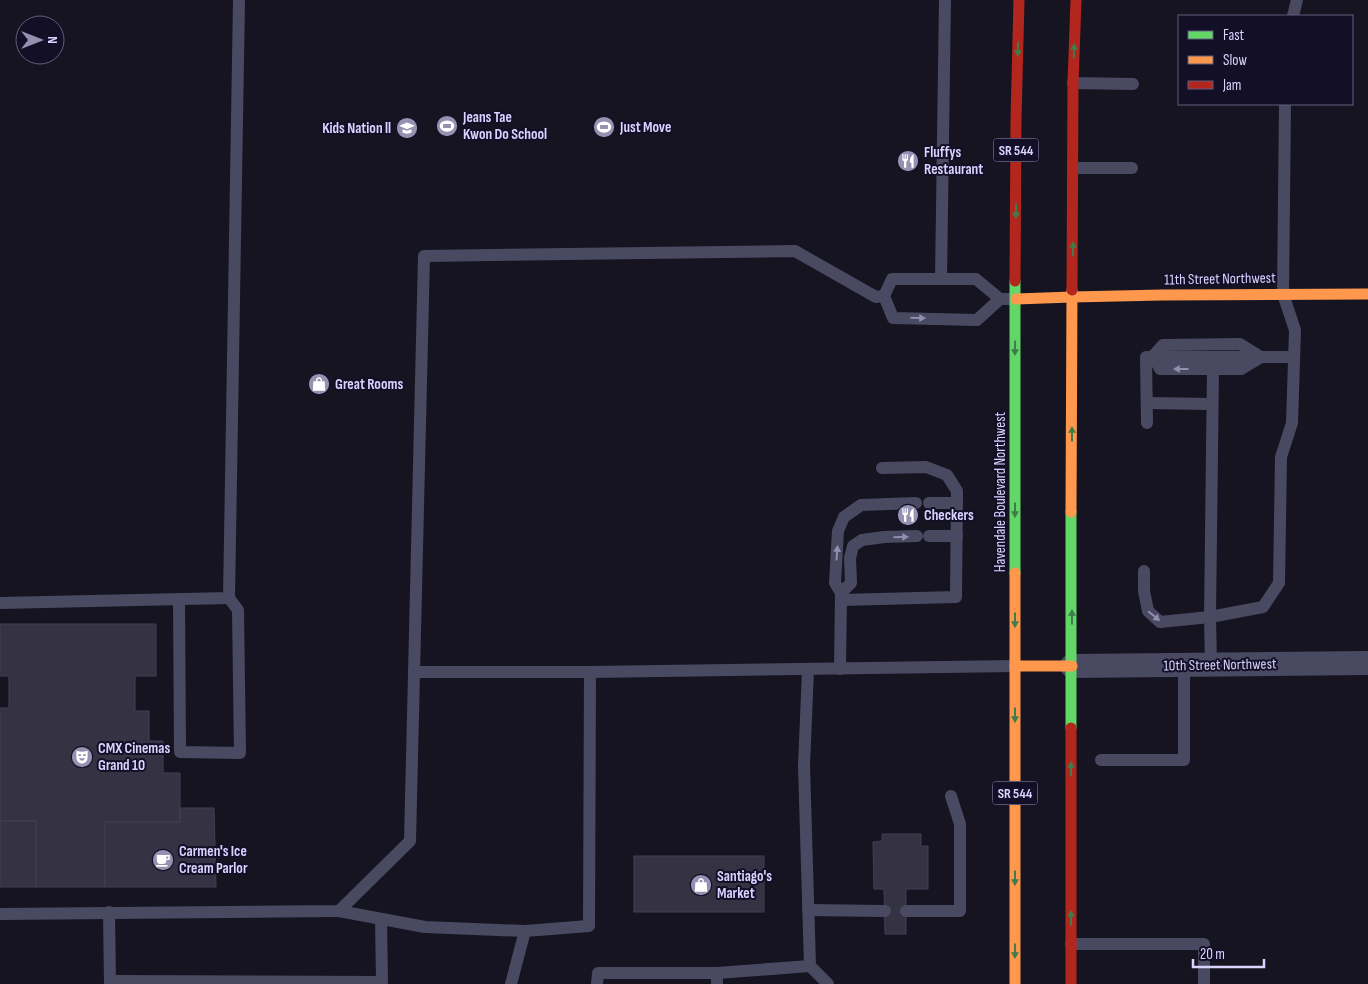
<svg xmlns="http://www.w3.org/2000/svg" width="1368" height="984" viewBox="0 0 1368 984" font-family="'Sofia Sans Condensed',sans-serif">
  <rect width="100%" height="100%" fill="#161421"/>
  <g fill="#343243" stroke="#433f54">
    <polygon points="0,624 156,624 156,676 135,676 135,711 149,711 149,741 163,741 163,773 180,773 180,822 105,822 105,887 36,887 36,821 0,821 0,708 9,708 9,676 0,676"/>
    <polygon points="180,808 214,808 216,887 105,887 105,822 180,822"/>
    <rect x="0" y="821" width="36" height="66"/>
    <polygon points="882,834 921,834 921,846 928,846 928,889 906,889 906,934 885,934 884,889 874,889 873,842 882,841"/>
    <rect x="634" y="856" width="130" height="56"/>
  </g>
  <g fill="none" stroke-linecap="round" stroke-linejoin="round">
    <g stroke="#4a4962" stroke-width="12">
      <polyline points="1293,16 1297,0"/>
      <polyline points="1073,83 1133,84"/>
      <polyline points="1073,168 1132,168"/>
      <polyline points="941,279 945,0"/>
      <polyline points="1000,299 977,320 893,318 884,296 892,279 976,279 1000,299 1016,299"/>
      <polyline points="1153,356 1160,369 1241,369 1261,357"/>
      <polyline points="1153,356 1163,345 1240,344 1261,357"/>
      <polyline points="1148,403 1212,404"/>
      <polyline points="1147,423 1146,357 1294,357"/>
      <polyline points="929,503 957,503"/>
      <polyline points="929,536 957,536"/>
      <polyline points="1144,571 1144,591 1148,611 1160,622 1210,617 1263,607 1279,583 1281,457 1292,423 1295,330 1283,294 1285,104"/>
      <polyline points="841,593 851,583 850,558 853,546 862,540 884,537 917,536"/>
      <polyline points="179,599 180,752 240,753 238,610 229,598"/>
      <polyline points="841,600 956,597 957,491 947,475 926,467 882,468"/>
      <polyline points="0,603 229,598 239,0"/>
      <polyline points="1211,665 1210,617 1213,369"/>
      <polyline points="840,669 841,593 835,583 838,531 844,517 861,505 916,503"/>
      <polyline points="808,670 804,766 810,966"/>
      <polyline points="414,672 590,672"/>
      <polyline points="1101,760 1184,760 1184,665"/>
      <polyline points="808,910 885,911"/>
      <polyline points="339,911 425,927 525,931"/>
      <polyline points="906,911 960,911 960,824 951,796"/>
      <polyline points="109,912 110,984"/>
      <polyline points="0,914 339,911 410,841 424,256 795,251 876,297 884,296"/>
      <polyline points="1071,944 1204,944 1204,984"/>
      <polyline points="110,981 382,982 381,919"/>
      <polyline points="511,984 525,931 589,926 590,672 1015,666"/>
      <polyline points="597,984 598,973 717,973"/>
      <polyline points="717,984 717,973 810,966 828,984"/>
    </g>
    <polyline stroke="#4a4962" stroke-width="24" points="1072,666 1368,663"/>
    <g stroke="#63d668" stroke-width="11">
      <polyline points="1071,512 1071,728"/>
      <polyline points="1015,573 1015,281"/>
    </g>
    <g stroke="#ff974d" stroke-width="11">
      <polyline points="1072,297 1162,295 1368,294"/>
      <polyline points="1016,299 1072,297"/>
      <polyline points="1071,512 1072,290"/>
      <polyline points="1015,573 1015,984"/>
      <polyline points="1015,666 1072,666"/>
    </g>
    <g stroke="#b3261e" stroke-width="11">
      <polyline points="1015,281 1016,119 1019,0"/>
      <polyline points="1072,290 1073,83 1076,0"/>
      <polyline points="1071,728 1071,984"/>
    </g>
  </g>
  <defs><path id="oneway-solid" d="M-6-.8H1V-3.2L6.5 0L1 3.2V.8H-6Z" transform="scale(1.25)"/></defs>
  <g fill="#3f7c4a">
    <use href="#oneway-solid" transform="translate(1018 49) rotate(91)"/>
    <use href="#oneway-solid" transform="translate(1074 51) rotate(-88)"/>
    <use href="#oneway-solid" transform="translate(1016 211) rotate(90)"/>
    <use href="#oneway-solid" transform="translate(1073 249) rotate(-89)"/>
    <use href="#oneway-solid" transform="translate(1015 348) rotate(91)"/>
    <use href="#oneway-solid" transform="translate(1072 434) rotate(-90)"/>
    <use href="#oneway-solid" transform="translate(1015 510) rotate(90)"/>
    <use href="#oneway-solid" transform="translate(1072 617) rotate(-90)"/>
    <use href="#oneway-solid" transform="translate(1015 620) rotate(90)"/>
    <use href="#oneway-solid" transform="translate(1015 715) rotate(90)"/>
    <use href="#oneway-solid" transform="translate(1071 769) rotate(-90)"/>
    <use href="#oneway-solid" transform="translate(1015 878) rotate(90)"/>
    <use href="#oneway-solid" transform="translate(1071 918) rotate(-90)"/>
    <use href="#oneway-solid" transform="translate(1015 951) rotate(91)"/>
  </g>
  <g fill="#928eb0">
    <use href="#oneway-solid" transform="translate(918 318) rotate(1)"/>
    <use href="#oneway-solid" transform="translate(1181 369) rotate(-180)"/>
    <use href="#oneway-solid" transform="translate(901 537) rotate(-2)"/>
    <use href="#oneway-solid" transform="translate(837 553) rotate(-86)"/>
    <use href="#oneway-solid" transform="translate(1154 616) rotate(39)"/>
  </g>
  <defs>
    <g id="stadium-disc" transform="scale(1.125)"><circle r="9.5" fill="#9591b1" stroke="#130f26"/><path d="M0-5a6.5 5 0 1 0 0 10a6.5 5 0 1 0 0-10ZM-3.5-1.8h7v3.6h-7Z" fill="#fff"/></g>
    <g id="school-disc" transform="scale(1.125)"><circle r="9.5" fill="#9591b1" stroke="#130f26"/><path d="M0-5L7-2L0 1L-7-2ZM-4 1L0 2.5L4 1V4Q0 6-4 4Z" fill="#fff"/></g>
    <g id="restaurant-disc" transform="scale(1.125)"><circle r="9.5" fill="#9591b1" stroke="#130f26"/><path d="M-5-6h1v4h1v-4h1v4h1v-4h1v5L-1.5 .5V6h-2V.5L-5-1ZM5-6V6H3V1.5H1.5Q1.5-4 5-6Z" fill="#fff"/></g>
    <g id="shop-disc" transform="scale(1.125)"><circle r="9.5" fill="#9591b1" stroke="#130f26"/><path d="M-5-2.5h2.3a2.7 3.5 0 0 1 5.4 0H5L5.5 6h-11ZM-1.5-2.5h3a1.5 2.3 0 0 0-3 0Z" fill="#fff"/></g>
    <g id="theatre-disc" transform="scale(1.125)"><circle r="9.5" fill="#9591b1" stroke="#130f26"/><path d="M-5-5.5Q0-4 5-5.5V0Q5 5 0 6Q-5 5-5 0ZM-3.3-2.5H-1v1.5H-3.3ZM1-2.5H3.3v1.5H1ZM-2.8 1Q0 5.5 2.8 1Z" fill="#fff"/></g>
    <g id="cafe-disc" transform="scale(1.125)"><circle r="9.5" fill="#9591b1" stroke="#130f26"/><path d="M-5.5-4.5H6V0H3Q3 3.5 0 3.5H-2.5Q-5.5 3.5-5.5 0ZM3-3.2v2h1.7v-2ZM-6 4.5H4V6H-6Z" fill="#fff"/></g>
  </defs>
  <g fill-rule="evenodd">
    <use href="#stadium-disc" x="447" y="126"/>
    <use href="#stadium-disc" x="604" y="127"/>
    <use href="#school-disc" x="407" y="128"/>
    <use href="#restaurant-disc" x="908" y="161"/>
    <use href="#shop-disc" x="319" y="384"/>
    <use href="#restaurant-disc" x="908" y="515"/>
    <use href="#theatre-disc" x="82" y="757"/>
    <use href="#cafe-disc" x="163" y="860"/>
    <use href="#shop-disc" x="701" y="885"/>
  </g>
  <g text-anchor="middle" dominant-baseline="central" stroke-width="4" stroke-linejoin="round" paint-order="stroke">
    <g fill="#130f26" stroke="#9e99be" stroke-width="1">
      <rect x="993.5" y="138.5" width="45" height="23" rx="4"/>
      <rect x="992.5" y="781.5" width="45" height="23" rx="4"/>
    </g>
    <g font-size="14" font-weight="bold" fill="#d9d4ff">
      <text x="1016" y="150">SR 544</text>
      <text x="1015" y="793">SR 544</text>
    </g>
    <g font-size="15" font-weight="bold" fill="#d9d4ff" stroke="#130f26" text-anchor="start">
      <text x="463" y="117">Jeans Tae<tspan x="463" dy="17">Kwon Do School</tspan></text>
      <text x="620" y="127">Just Move</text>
      <text x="391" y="128" text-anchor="end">Kids Nation ll</text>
      <text x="924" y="152">Fluffys<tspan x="924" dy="17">Restaurant</tspan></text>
      <text x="335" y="384">Great Rooms</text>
      <text x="924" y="515">Checkers</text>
      <text x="98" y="748">CMX Cinemas<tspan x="98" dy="17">Grand 10</tspan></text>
      <text x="179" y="851">Carmen's Ice<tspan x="179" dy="17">Cream Parlor</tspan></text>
      <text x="717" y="876">Santiago's<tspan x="717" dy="17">Market</tspan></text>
    </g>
    <g font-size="15" fill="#d9d4ff" stroke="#130f26">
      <text transform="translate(1220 279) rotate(-1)">11th Street Northwest</text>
      <text transform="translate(1000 492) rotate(-90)">Havendale Boulevard Northwest</text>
      <text transform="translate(1220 665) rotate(-1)">10th Street Northwest</text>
    </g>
  </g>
  <rect x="1178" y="15" width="175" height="90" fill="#130f26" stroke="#625e7d"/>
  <rect x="1188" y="31" width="25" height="8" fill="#63d668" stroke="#625e7d"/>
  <text x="1223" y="40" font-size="15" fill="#d9d4ff">Fast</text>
  <rect x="1188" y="56" width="25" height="8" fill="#ff974d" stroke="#625e7d"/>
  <text x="1223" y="65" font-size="15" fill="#d9d4ff">Slow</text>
  <rect x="1188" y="81" width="25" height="8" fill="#b3261e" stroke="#625e7d"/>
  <text x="1223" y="90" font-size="15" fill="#d9d4ff">Jam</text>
  <g transform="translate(40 40) rotate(90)"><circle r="24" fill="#130f26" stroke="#625e7d"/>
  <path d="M0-4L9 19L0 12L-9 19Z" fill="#9591b1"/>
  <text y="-8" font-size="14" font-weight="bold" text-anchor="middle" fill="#d9d4ff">N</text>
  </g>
  <path d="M1193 959v8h71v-8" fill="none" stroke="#d9d4ff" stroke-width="2.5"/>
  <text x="1200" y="959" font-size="15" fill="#d9d4ff" stroke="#130f26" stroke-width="4" paint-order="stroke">20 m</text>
</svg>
